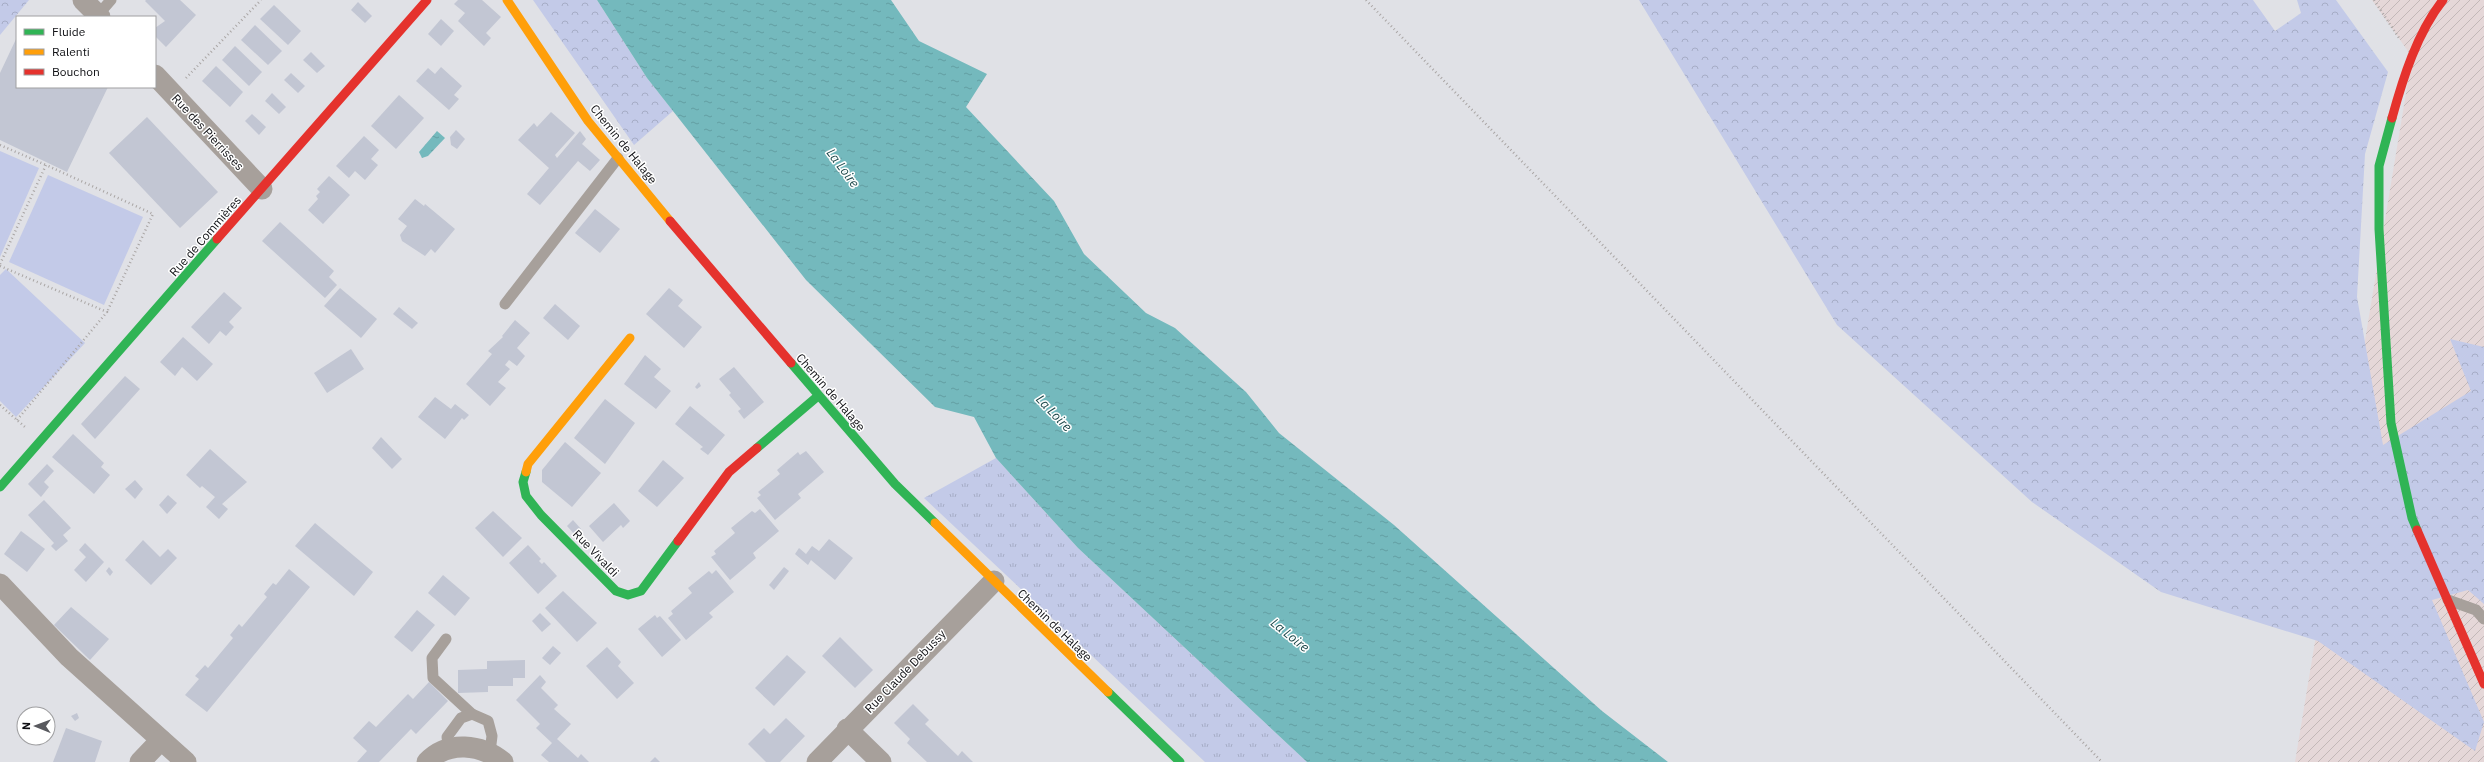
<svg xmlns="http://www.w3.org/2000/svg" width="2484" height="762" viewBox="0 0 2484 762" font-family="'IBM Plex Sans',sans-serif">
  <defs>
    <pattern id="industrial-furrows" width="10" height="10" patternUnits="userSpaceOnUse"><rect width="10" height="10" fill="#e5d7d8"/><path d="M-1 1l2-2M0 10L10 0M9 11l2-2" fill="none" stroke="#c3b8b8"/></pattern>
    <pattern id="grass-tufts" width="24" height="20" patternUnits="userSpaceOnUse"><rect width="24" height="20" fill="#c3cae8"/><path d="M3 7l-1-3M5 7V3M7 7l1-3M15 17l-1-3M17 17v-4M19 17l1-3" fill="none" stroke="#a6acc6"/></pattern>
    <pattern id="forest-crowns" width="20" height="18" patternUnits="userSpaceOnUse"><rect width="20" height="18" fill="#c3cae8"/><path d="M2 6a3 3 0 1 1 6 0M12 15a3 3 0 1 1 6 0" fill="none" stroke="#a6acc6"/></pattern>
    <pattern id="water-ripples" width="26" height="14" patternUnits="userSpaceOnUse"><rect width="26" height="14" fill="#74b9bd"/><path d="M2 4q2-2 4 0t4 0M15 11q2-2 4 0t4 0" fill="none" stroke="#639ea2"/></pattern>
  </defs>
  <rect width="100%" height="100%" fill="#e0e1e6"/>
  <polygon fill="url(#industrial-furrows)" points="2372,0 2484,0 2484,762 2295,762 2412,57"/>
  <polygon fill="url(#grass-tufts)" points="996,458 1078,548 1307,762 1205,762 924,498"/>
  <g fill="url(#forest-crowns)">
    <polygon points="0,0 29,0 0,35"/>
    <polygon points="533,0 597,0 647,78 673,111 634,145"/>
    <polygon points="1639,0 2253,0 2275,31 2301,13 2297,0 2336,0 2388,72 2365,154 2357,297 2383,445 2471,391 2450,339 2484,347 2484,604 2468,590 2432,600 2484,722 2475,751 2318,641 2161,592 2032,502 1837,325"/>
  </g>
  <g fill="#c3cae8">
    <polygon points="0,151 39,168 0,257"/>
    <polygon points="48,175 143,217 104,305 9,262"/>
    <polygon points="6,269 85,343 16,417 0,401 0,275"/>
  </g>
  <g fill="url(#water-ripples)">
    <polygon points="597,0 891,0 919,41 987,74 966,107 1054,201 1084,254 1146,313 1175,328 1246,392 1279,433 1394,525 1602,711 1668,762 1307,762 1078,548 996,458 974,417 935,407 806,280 647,78"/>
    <polygon points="437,131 445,138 428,156 422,158 419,152"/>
  </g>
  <g fill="#c2c6d3">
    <polygon points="146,0 180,0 196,15 166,47 155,36 155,28 165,21 145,1"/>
    <polygon points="458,0 482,0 501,17 486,33 491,38 484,46 458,21 465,13 454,4"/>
    <polygon points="358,2 372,16 365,23 351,10"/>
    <polygon points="274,5 301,31 288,45 260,19"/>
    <polygon points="441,19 454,31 441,46 428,34"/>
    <polygon points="255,25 282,51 268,65 241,40"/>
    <polygon points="17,37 17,87 108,87 67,172 0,140 0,73"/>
    <polygon points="235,46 262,72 249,86 222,60"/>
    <polygon points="311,52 325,66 317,73 303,60"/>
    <polygon points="216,66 243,92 230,107 202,81"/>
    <polygon points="441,67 462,86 454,95 459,99 449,110 416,81 428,68 435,74"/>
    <polygon points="291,73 305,86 298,93 284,80"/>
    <polygon points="272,93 286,107 279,114 265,101"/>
    <polygon points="399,95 424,118 396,149 371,126"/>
    <polygon points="551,112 575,133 555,155 557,158 580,131 586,139 582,144 600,160 590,171 578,161 540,205 527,194 549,168 518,140 534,123 537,127"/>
    <polygon points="252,114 266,127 259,135 245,121"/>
    <polygon points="147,117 218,192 180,228 109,153"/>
    <polygon points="456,130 465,139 457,149 451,145 450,137"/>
    <polygon points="364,136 379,150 371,159 378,165 365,180 355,171 349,178 336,166"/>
    <polygon points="329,176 350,195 323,224 308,210 318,199 316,196 320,192 317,189"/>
    <polygon points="415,199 424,206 425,204 455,229 435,253 431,249 425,256 402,241 400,235 407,226 398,219"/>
    <polygon points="595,209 620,229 600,253 575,233"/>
    <polygon points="280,222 334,271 329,277 337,285 325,298 262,241"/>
    <polygon points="340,288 377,319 361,338 324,306"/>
    <polygon points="669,288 683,300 678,306 702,327 684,348 646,314"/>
    <polygon points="224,292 242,308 229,322 234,327 226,336 220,331 209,344 191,327"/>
    <polygon points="555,304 580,326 568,340 543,318"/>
    <polygon points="399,307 418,323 412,329 393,314"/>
    <polygon points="515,320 530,333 517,348 525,356 517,366 509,360 505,365 510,369 498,382 506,388 490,406 466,384 492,354 488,351 503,337 502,336"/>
    <polygon points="183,337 213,364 197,381 182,367 175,376 160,362"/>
    <polygon points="351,349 364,369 327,393 314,373"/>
    <polygon points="645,355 661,369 654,377 671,391 656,409 624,384"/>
    <polygon points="734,367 764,402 744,419 738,411 741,409 729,395 731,393 719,379"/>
    <polygon points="125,376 140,389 95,439 81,424"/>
    <polygon points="699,382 701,386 697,389 695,387"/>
    <polygon points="435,397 451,409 455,404 469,415 464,420 462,418 445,439 418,417"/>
    <polygon points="605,399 635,423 605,464 574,438"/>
    <polygon points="690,406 725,435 708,455 700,449 703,447 675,424"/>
    <polygon points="73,434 104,463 101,467 110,475 94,494 52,457"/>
    <polygon points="381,437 402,459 392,469 372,448"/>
    <polygon points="565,442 601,473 572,507 542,482 542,470"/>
    <polygon points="210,449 247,482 222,504 228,509 219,519 206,507 215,497 202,486 200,488 186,475"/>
    <polygon points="806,451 824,472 798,494 801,498 775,520 757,498 761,495 758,492 780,474 777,470 798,452 800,455"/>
    <polygon points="663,460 684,478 657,507 638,491"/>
    <polygon points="47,464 54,471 44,482 49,487 41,497 28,484"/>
    <polygon points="135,480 143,489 135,499 125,489"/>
    <polygon points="168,495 177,503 167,514 159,505"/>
    <polygon points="44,500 71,528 63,535 68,541 56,551 51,546 54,543 28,515"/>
    <polygon points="614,503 630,521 623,528 621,525 603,542 589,526"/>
    <polygon points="760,509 779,531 753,553 756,558 730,580 711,557 716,554 714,551 735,533 731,528 752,511 755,513"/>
    <polygon points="493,511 522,538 503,557 475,528"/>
    <polygon points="573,520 581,529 575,535 567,526"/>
    <polygon points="315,523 373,572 354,596 295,546"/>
    <polygon points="21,531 45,549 27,572 4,554"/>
    <polygon points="829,539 853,558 835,580 811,560 808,565 795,554 799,548 806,554 812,546 819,551"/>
    <polygon points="143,540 160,557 168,549 177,558 151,585 125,560"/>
    <polygon points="85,543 104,562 86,582 74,570 86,557 79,550"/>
    <polygon points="528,545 541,559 539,561 542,564 544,562 557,576 538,594 509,563"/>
    <polygon points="109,567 113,572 110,576 106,571"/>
    <polygon points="784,567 789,571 774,590 769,585"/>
    <polygon points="289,569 310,587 207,712 185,695 199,679 195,676 205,665 208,668 233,638 230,635 239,624 242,627 267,597 264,594 273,583 276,585"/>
    <polygon points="716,570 734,592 709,613 713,617 686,640 668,618 673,614 671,611 692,593 688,588 709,571 712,574"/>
    <polygon points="443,575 470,598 455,616 428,593"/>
    <polygon points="563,591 597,623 577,642 545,608"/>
    <polygon points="71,607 109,639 90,660 54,625"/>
    <polygon points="417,610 435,625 412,652 394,637"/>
    <polygon points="540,613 551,624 542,632 532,621"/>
    <polygon points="655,615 657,618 660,616 681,640 662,657 638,629"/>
    <polygon points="840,637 873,670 855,688 822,656"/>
    <polygon points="553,646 561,653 550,665 542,658"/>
    <polygon points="607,647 621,662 618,666 634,683 617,699 586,666"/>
    <polygon points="787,655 806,672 774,706 755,688"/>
    <polygon points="525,660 525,678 513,678 513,686 488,686 488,692 458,693 458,670 487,669 487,661"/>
    <polygon points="540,675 546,682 541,688 558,705 554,709 571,724 557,739 578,758 581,754 589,762 549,762 541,755 552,743 536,728 540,724 516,700"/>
    <polygon points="429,682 448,701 416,734 411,729 379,762 357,762 367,751 353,738 369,721 376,727 408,694 413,699"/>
    <polygon points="913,704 929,720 925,724 958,756 962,751 973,762 927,762 907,743 910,739 894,723"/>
    <polygon points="77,713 79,718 75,721 71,716"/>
    <polygon points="786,718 805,736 780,762 766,762 748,744 764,728 770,734"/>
    <polygon points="66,728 102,741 95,762 53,762"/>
    <polygon points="655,757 660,762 650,762"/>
  </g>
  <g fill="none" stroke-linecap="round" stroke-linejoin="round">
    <g stroke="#a9a5a4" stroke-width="2.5" stroke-dasharray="1 3" stroke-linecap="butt">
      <polyline points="1366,0 2102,762"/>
      <polyline points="2374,0 2399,38"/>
      <polyline points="186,78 261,0"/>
      <polyline points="0,145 46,165"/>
      <polyline points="0,264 46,165 153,214 107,312"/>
      <polyline points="0,266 107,312 17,420"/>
      <polyline points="0,405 25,427"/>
    </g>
    <g stroke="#a7a09b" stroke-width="11">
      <polyline points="98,15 111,0"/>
      <polyline points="505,304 618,158"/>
      <polyline points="2448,600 2476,610 2484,619"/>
      <polyline points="446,639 432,658 433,678 472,714"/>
      <polyline points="449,749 447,737 461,718 472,714 488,721 492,736 490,752"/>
    </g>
    <g stroke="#a7a09b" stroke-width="21">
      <polyline points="83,0 100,17"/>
      <polyline points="155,75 262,189"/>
      <polyline points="0,584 69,657 186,762"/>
      <polyline points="847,729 881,762"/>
      <polyline points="140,762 161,740"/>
      <path d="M427 762C448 740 481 744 503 762"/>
      <polyline points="817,762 994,581"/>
    </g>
    <g stroke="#30b455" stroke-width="9">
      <polyline points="2392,118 2379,166 2379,229 2391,423 2412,518 2417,530"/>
      <polyline points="791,363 895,484 935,523"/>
      <polyline points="757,448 818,396"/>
      <polyline points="526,472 523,482 526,496 541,515 616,591 628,595 641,591 678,541"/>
      <polyline points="0,487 217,239"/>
      <polyline points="1108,692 1180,762"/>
    </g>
    <g stroke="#ff9f0a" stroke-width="9">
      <polyline points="507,0 588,121 670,221"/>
      <polyline points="526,472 528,464 630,338"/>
      <polyline points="935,523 1108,692"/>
    </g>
    <g stroke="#e5322d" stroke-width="9">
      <path d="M2392 118C2403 78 2417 33 2443 0"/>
      <polyline points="670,221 791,363"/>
      <polyline points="217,239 427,0"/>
      <polyline points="2417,530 2484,684"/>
      <polyline points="678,541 729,472 757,448"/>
    </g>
  </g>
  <g text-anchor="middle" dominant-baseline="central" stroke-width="3" stroke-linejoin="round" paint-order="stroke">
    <g font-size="12" fill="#0f1014" stroke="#fff">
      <text transform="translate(208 132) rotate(47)">Rue des Pierrisses</text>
      <text transform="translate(624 144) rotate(51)">Chemin de Halage</text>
      <text transform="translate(205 236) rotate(-49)">Rue de Commières</text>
      <text transform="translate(831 392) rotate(49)">Chemin de Halage</text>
      <text transform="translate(596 553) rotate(46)">Rue Vivaldi</text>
      <text transform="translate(1055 625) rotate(44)">Chemin de Halage</text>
      <text transform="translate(905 671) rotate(-46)">Rue Claude Debussy</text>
    </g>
    <g font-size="13" font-style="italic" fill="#1c484a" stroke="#fff">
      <text transform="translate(843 168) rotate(53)">La Loire</text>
      <text transform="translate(1054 413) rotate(46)">La Loire</text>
      <text transform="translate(1290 635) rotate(39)">La Loire</text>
    </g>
  </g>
  <rect x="16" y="16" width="140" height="72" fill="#ffffff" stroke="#9f9fa1"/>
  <rect x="24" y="29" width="20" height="6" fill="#30b455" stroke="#9f9fa1"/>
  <text x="52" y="36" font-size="12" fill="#0f1014">Fluide</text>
  <rect x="24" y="49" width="20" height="6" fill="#ff9f0a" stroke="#9f9fa1"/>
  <text x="52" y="56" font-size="12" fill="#0f1014">Ralenti</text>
  <rect x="24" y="69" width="20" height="6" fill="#e5322d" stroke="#9f9fa1"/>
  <text x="52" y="76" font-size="12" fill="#0f1014">Bouchon</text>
  <g transform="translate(36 726) rotate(271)"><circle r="19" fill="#ffffff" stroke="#9f9fa1"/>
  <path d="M0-3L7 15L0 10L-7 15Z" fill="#58595e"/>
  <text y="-6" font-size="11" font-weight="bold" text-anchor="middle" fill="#0f1014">N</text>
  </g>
</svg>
